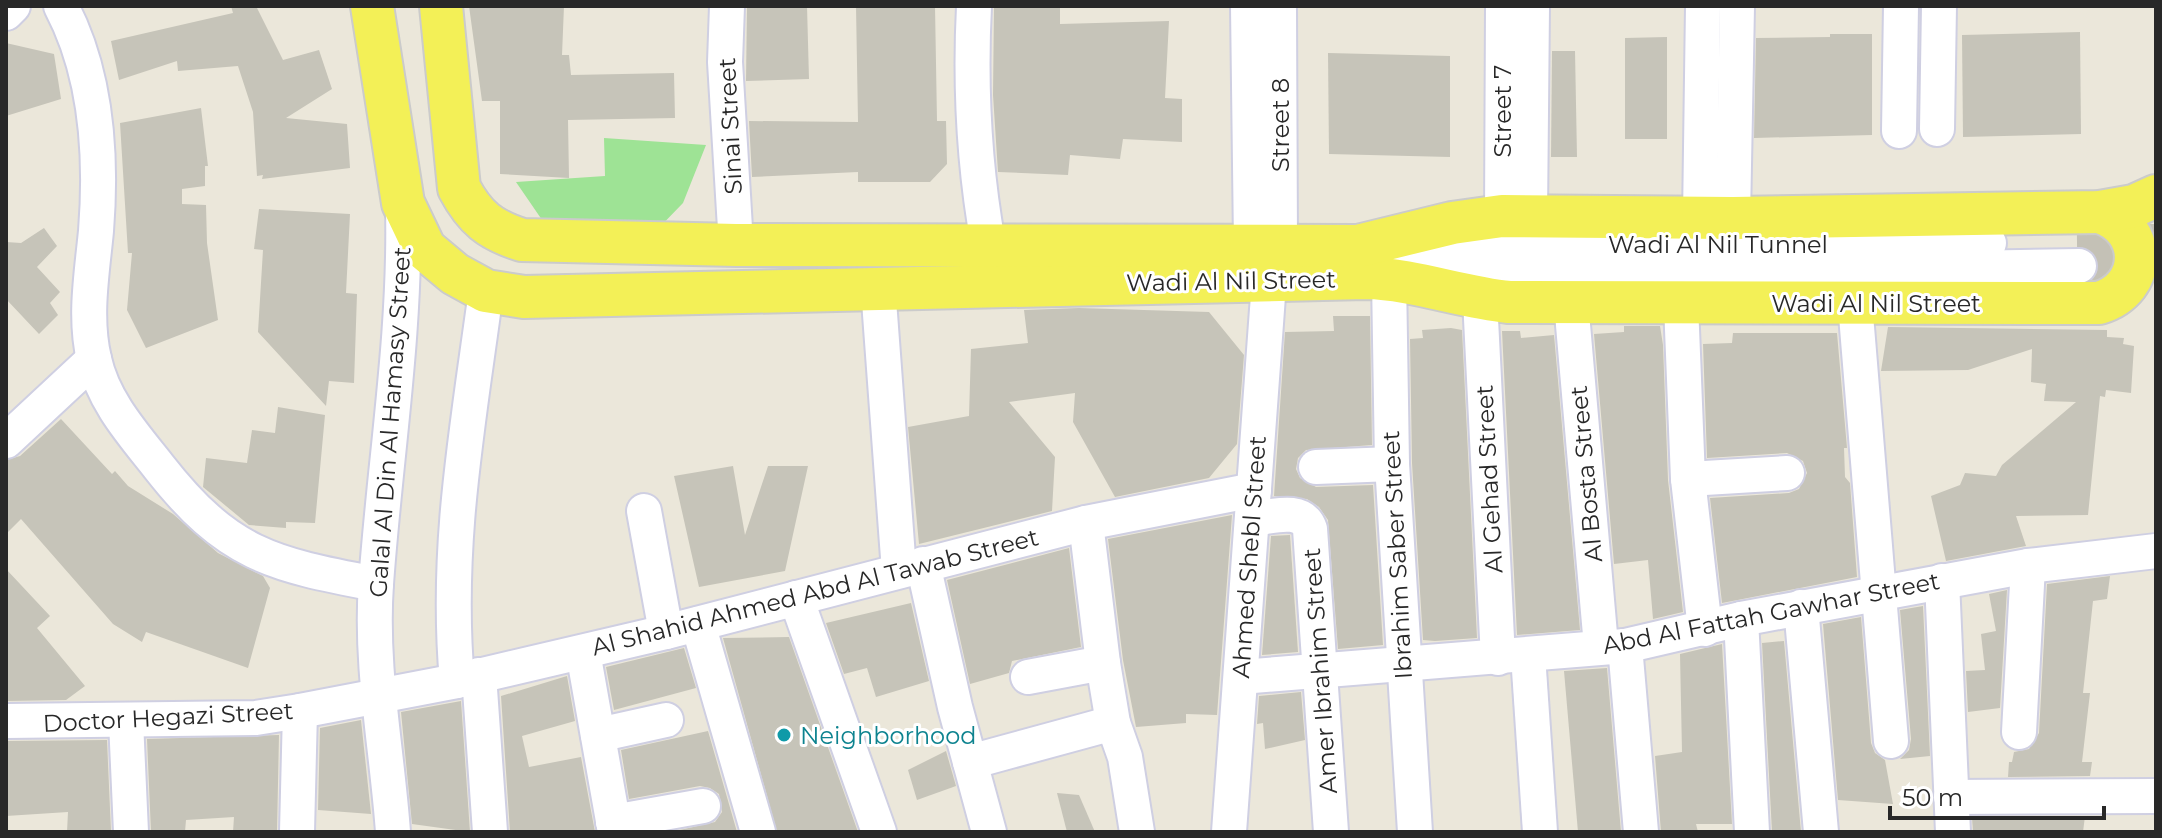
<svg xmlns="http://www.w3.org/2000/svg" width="2162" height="838" viewBox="0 0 2162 838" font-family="Montserrat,sans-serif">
  <rect width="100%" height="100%" fill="#ebe7da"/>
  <polygon fill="#9ee395" points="604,138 706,145 683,203 650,237 551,233 516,182 605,176"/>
  <g fill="#c6c4b9">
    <polygon points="231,6 256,6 283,60 319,50 332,89 286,118 347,124 350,168 262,179 263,175 257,176 253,112 238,66 178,71 177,61 119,80 111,41 233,13"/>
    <polygon points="469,6 564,6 562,55 569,55 571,75 674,73 675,118 568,120 569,178 500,174 500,101 482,101"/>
    <polygon points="747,6 807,6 809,79 746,81"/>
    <polygon points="856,6 935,6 937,121 946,121 947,164 930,182 858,182 858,172 752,177 749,121 858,122"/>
    <polygon points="994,6 1060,6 1060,24 1169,21 1165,98 1182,99 1182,142 1123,139 1120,159 1070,155 1068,175 998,172 993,95"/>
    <polygon points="2080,32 2081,134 1963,137 1962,35"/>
    <polygon points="1830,34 1872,34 1872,135 1754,138 1756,38 1830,37"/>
    <polygon points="1667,37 1667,139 1625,139 1625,38"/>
    <polygon points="6,43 54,54 61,99 6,116"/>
    <polygon points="1552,51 1575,51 1577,157 1551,157"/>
    <polygon points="1328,53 1450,56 1450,157 1329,154"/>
    <polygon points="201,108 208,166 205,166 205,186 182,189 182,204 206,205 207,243 218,320 146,348 127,310 132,253 128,253 120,123"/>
    <polygon points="259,209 350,214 346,293 357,294 354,383 329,381 326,406 258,332 263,250 254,249"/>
    <polygon points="44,228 57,246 37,267 60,292 50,303 58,315 39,334 6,299 6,242 21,243"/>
    <polygon points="1079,308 1209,312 1244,355 1237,444 1209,478 1115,497 1073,422 1075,393 1009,402 1055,457 1052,511 919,544 908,427 969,416 971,349 1028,343 1024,310"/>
    <polygon points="1333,316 1370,316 1372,445 1306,450 1298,458 1296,469 1300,478 1316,487 1373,485 1383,645 1338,649 1328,520 1319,507 1307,499 1274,496 1285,332 1334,331"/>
    <polygon points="1624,326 1660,326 1663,345 1668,480 1683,612 1653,619 1648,560 1614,564 1594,334 1624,332"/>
    <polygon points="1888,327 2107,330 2107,337 2124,338 2123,344 2134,346 2131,393 2106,390 2105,397 2100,396 2088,515 2016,516 2026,546 1946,561 1931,496 1960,485 1965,473 1996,476 2002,465 2076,402 2044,401 2046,384 2031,382 2032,349 1968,370 1881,371"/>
    <polygon points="1451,328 1462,330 1477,638 1435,641 1423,640 1412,463 1410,339 1423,338 1422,330"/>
    <polygon points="1502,331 1520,331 1521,338 1554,335 1580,630 1517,635"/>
    <polygon points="1733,333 1837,333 1847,448 1844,448 1845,477 1850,483 1857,577 1722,603 1710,498 1789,493 1799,489 1807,473 1803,461 1787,453 1707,458 1703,344 1732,343"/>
    <polygon points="278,407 325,415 315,523 286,522 286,528 249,525 203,487 206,458 247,463 252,430 275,433"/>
    <polygon points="61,419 112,474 115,471 128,486 173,514 218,553 263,576 270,588 248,668 146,632 142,642 113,624 21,519 6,534 6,460 20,456"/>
    <polygon points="733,466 745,535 768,466 808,466 785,571 699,587 674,476"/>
    <polygon points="1232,515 1217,715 1186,714 1186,723 1136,727 1123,660 1108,539"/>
    <polygon points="1290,535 1298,652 1262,655 1271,536"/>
    <polygon points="1069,548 1081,647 1012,661 1009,673 970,684 947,580"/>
    <polygon points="6,569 50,616 37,628 85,686 66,700 6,701"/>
    <polygon points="2110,576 2107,599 2093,601 2083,693 2090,693 2082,762 2092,762 2090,776 2008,777 2009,762 2012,762 2014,752 2029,749 2039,733 2047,584"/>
    <polygon points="2007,590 2000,708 1968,712 1966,671 1985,670 1981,634 1996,631 1989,594"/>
    <polygon points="911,603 929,681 876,697 867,668 844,674 826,623"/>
    <polygon points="1923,606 1930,756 1900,759 1909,750 1911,739 1900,610"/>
    <polygon points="1861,617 1871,743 1875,753 1885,760 1893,804 1838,800 1823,624"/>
    <polygon points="789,637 858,832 777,832 723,638"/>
    <polygon points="1784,641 1801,832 1772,832 1762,643"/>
    <polygon points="1722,644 1732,824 1696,824 1698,832 1661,832 1655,756 1682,752 1680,654"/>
    <polygon points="684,648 696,688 614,710 606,667"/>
    <polygon points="1607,668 1621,832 1578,832 1564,671"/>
    <polygon points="567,676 575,721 522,736 529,767 581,757 595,832 510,832 501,696"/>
    <polygon points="1301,692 1305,740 1265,749 1263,723 1257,724 1259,696"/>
    <polygon points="461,701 470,832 412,824 401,712"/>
    <polygon points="361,720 371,814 318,810 320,728"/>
    <polygon points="708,731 737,832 671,832 715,822 722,812 719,794 710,788 700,786 629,799 621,750"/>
    <polygon points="279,735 277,832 233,832 234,817 186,820 185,832 151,832 147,739"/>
    <polygon points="107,740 111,832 67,832 68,812 6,816 6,741"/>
    <polygon points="946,751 956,786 917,800 908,770"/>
    <polygon points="1057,793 1079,795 1095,832 1067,832"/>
    <polygon points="2085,816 2083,832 1973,832 1972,817"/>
  </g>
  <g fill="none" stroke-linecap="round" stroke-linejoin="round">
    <g stroke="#c4c1b6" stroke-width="34" stroke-dasharray="34 17" stroke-linecap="butt">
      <polyline points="2077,242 2156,241"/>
      <polyline points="2079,266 2156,266"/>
    </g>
    <g stroke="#cfcfe2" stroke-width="38">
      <g id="minor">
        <path d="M61 6C97 74 102 155 96 231 92 273 84 317 94 359 103 401 133 434 159 467 228 555 271 564 376 584"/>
        <polyline points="727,6 725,62 736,245"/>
        <path d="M974 6C970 85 974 165 988 243"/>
        <polyline points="1248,6 1251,244"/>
        <polyline points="1279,6 1280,245"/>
        <polyline points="6,13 13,6"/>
        <polyline points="1937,129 1939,6"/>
        <polyline points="1899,131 1901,6"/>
        <polyline points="1502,216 1503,6"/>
        <polyline points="1530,216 1532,6"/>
        <polyline points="1700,218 1703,6"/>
        <polyline points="1733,218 1737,6"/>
        <polyline points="1402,246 1989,243"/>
        <polyline points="878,287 899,571"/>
        <polyline points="1480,299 1498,658"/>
        <polyline points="1571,302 1601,646"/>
        <polyline points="1855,303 1891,741"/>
        <polyline points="1681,304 1688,479 1705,629"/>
        <polyline points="6,441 94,359"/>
        <polyline points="1316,467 1392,464"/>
        <polyline points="1688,479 1787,473"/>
        <polyline points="644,511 666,632"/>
        <path d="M1252 519C1272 517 1302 506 1310 529L1331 832"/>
        <polyline points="1086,523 1103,663 1113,723 1125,757 1137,832"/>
        <polyline points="923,564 955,707 989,832"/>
        <polyline points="1942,581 1953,832"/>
        <polyline points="796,598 879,832"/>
        <polyline points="1801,607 1821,832"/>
        <polyline points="1741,619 1752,832"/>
        <polyline points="698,624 758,832"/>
        <polyline points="1625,646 1641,832"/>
        <polyline points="583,652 615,832"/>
        <polyline points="1528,655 1540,832"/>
        <polyline points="479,675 490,832"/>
        <polyline points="1028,677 1103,663"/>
        <polyline points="1241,677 1625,646 1741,619 2028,566 2156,551"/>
        <path d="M457 681C445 545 468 426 486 291"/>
        <polyline points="6,721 256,718 300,711 457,681 666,632 1086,523 1254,490"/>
        <polyline points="126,721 131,832"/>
        <polyline points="2019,732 2028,566"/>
        <polyline points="598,735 666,720"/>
        <polyline points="970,762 1113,723"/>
        <polyline points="1951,797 2156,796"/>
        <polyline points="613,822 703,806"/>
        <polyline points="297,832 300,711"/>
        <path d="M393 832C387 749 370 667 376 584 385 458 406 334 403 208"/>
        <polyline points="1229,832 1269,282"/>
        <polyline points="1415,832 1392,464 1389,278 2079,266"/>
      </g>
    </g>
    <g stroke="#cbcbcb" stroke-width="46">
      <g id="major">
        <path d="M372 6 403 203 425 249 455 274 486 291 524 297 1366 278C1414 279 1460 297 1509 302L2099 303C2148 288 2148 228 2100 212"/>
        <path d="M441 6 459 188C475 218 490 230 522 240L736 245 1358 246 1452 223 1502 216 1733 218 2100 212 2134 206 2156 196"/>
      </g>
    </g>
    <use href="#minor" stroke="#fff" stroke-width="34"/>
    <use href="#major" stroke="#f3f057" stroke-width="42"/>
  </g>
  <circle fill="#0f9aa8" stroke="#fff" stroke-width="3" cx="784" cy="735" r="8"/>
  <g text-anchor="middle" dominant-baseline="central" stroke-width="6" stroke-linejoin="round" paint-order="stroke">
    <g font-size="24" fill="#282828" stroke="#fff">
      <text transform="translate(1502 111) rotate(-90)">Street 7</text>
      <text transform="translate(1280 125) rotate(-90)">Street 8</text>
      <text transform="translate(730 126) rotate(-93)">Sinai Street</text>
      <text x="1718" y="244">Wadi Al Nil Tunnel</text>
      <text transform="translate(1231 281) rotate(-1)">Wadi Al Nil Street</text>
      <text x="1876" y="303">Wadi Al Nil Street</text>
      <text transform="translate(390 422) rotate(-86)">Galal Al Din Al Hamasy Street</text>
      <text transform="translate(1586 474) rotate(-95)">Al Bosta Street</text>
      <text transform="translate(1489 479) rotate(-93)">Al Gehad Street</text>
      <text transform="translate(1397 555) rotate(-93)">Ibrahim Saber Street</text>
      <text transform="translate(1249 557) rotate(-86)">Ahmed Shebl Street</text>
      <text transform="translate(815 592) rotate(-14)">Al Shahid Ahmed Abd Al Tawab Street</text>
      <text transform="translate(1771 613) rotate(-11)">Abd Al Fattah Gawhar Street</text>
      <text transform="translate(1320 671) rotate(-94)">Amer Ibrahim Street</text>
      <text transform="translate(168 717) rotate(-3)">Doctor Hegazi Street</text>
    </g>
    <g font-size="24" fill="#0d838f" stroke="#fff" text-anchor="start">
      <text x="800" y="735">Neighborhood</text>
    </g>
  </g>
  <rect width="2162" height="838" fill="none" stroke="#282828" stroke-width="16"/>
  <path d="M1890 806v12h214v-12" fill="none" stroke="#282828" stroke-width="4"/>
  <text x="1902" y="806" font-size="24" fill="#282828" stroke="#ffffff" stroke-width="6" paint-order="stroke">50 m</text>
</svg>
